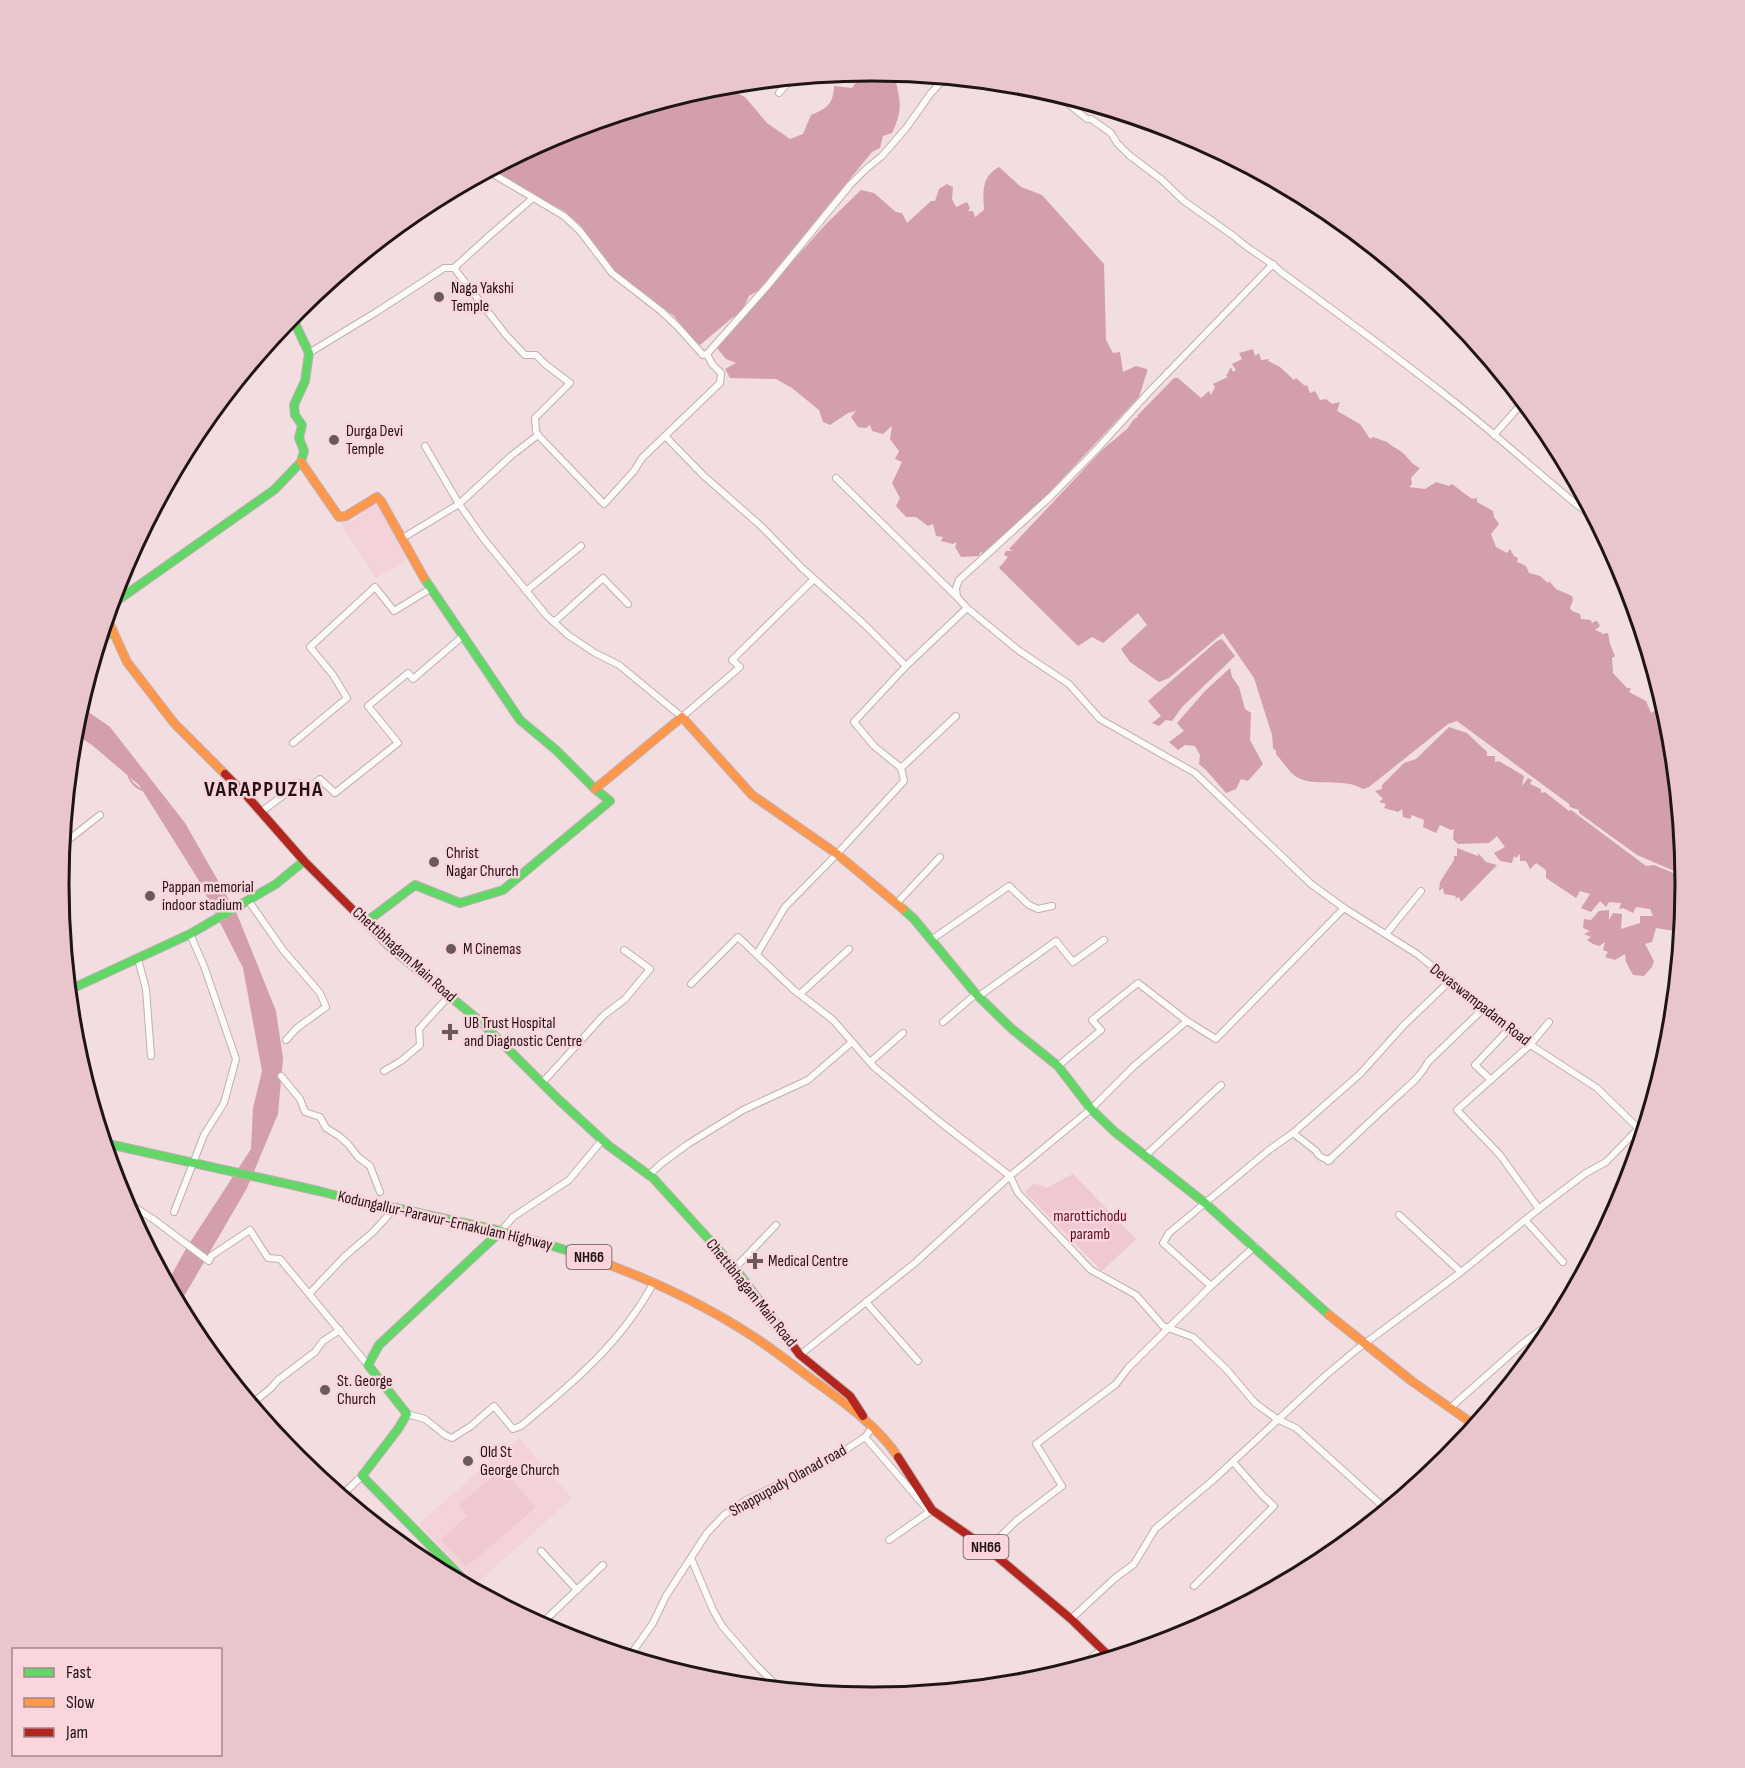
<svg xmlns="http://www.w3.org/2000/svg" width="1745" height="1768" viewBox="0 0 1745 1768" font-family="'Sofia Sans Condensed',sans-serif">
  <rect width="100%" height="100%" fill="#f2dde1"/>
  <g fill="#f4d2d9">
    <polygon points="377,502 411,557 376,578 340,522 348,518 351,522"/>
    <polygon points="519,1438 572,1498 476,1584 419,1524 474,1475"/>
  </g>
  <g fill="#efc8d0">
    <polygon points="1073,1174 1136,1239 1102,1271 1025,1192 1034,1183 1046,1188"/>
    <polygon points="502,1469 536,1507 493,1545 466,1567 441,1540 467,1516 459,1505"/>
  </g>
  <g fill="#d39faa">
    <path d="M873 70 886 71 894 74C900 101 904 107 892 133L883 136 880 148 872 152 759 290 749 296 741 313 732 318 700 345 689 336 674 316 629 285 606 261 581 226 564 211 529 193 492 169 561 132 714 86 728 84 733 91 745 97 767 123 790 139 803 134 811 115C828 108 833 104 834 86L852 88 863 72Z"/>
    <path d="M999 167 1021 187 1042 195 1104 264 1106 340 1113 353 1120 352 1123 372 1136 366 1147 369V372L1139 397 1029 514 982 554 981 551 979 556 961 557 955 547 957 542 953 544 941 541 943 537 936 536 933 524 928 526 916 517H906L896 506 900 498 892 483 902 462 895 459 899 451 890 439 892 426 883 434 872 431 870 425 866 428 858 427 851 417 856 411 848 413 830 425 823 422 819 410 792 388 776 379 730 378 725 369 736 363 726 359 716 347 825 225 861 190 874 193 896 212 902 213 907 223 931 201H935L939 189 947 184 953 187 952 199 956 207 967 202 970 208 968 211H973L975 217 984 210C983 192 981 177 999 167Z"/>
    <path d="M1253 349 1255 356 1259 353 1261 360 1269 359 1268 361 1280 367 1294 380 1296 378 1305 386 1307 385 1310 393 1315 391 1320 400 1326 399 1332 404 1340 402 1337 411 1360 424 1370 439 1373 437 1387 442C1392 447 1399 449 1404 454 1412 462 1409 462 1420 468L1411 478 1412 484 1409 487 1425 489 1436 482 1449 486 1452 484 1472 499 1477 498V502L1493 511 1494 517 1499 524 1491 534 1496 547 1507 553 1510 549 1514 556 1518 558 1517 562 1526 566 1529 573 1540 576 1548 583 1549 581 1556 589 1572 596 1573 600 1570 608 1572 611 1580 614 1581 619 1591 620 1592 624 1593 622 1597 621 1600 626 1595 630 1602 633 1601 634 1608 633 1610 644 1615 656 1612 658 1613 673 1627 688H1631L1629 692 1646 701 1651 713 1656 710 1661 728 1665 726 1669 735 1672 733 1686 876 1637 855 1579 813V810L1570 807 1569 804 1457 721 1448 724 1369 787 1363 789C1344 777 1312 788 1295 776 1288 770 1282 761 1276 754V751L1273 748 1272 735 1254 678 1223 633 1169 678 1159 682 1130 662 1121 649 1147 625 1138 613 1103 643 1092 637 1078 646 999 568 1008 557 1004 555 1006 551H1013L1009 549 1102 450 1127 429 1134 419 1138 417 1137 416 1174 378H1178L1201 398 1209 391 1211 395 1215 387 1213 384 1228 377 1226 376 1231 367 1233 372 1236 370 1232 364 1242 359 1239 353Z"/>
    <polygon points="1222,639 1235,656 1182,707 1172,721 1166,720 1159,726 1152,723 1161,716 1148,701 1217,641"/>
    <polygon points="1230,668 1232,677 1239,687 1245,709 1251,713 1250,740 1263,764 1248,781 1241,779 1236,789 1226,793 1206,770 1199,764 1200,755 1195,746 1185,745 1178,750 1169,742 1184,731 1177,723 1205,691"/>
    <polygon points="80,706 110,727 185,823 237,914 276,1011 283,1058 278,1114 247,1188 179,1305 167,1283 187,1247 251,1149 253,1108 262,1071 243,968 198,879 139,785 92,745 73,733"/>
    <polygon points="1449,727 1467,733 1487,752 1487,756 1495,756 1495,762 1499,761 1524,776 1522,786 1528,778 1532,780 1530,784 1541,789 1541,793 1545,792 1569,811 1571,810 1646,866 1654,865 1683,877 1686,884 1682,929 1675,922 1675,931 1656,928 1652,942 1645,944 1654,961 1652,967 1644,976 1633,975 1626,962 1625,954 1615,960 1605,957 1608,952 1603,950 1605,942 1599,946 1593,944 1587,940 1591,937 1584,934 1590,931 1583,928 1584,919 1591,920 1599,911 1609,910 1609,920 1613,913 1622,914 1621,929 1640,923 1640,916 1653,916 1650,909 1636,907 1633,913 1623,908 1619,909 1621,903 1609,902 1606,907 1600,901 1591,912 1581,908 1590,894 1580,891 1576,898 1546,878 1546,870 1536,863 1530,869 1526,861 1520,861 1520,854 1516,858 1514,856 1512,863 1500,861 1494,853 1505,847 1497,836 1489,843 1458,844 1453,839 1454,829 1451,830 1440,825 1436,833 1423,827 1424,820 1412,815 1410,819 1403,817 1402,809 1398,812 1384,808 1386,804 1379,802 1383,799 1375,791 1382,789 1382,785 1404,763 1416,759"/>
    <polygon points="1457,848 1478,856 1478,853 1486,862 1497,865 1461,902 1459,897 1455,899 1456,896 1444,894 1443,888 1439,891 1440,882 1454,860 1454,856 1457,856"/>
  </g>
  <g fill="none" stroke-linecap="round" stroke-linejoin="round">
    <path stroke="#d39faa" stroke-width="2" d="M128 773C129 781 136 788 143 790"/>
    <g stroke="#c0b0b3" stroke-width="8">
      <g id="street">
        <polyline points="779,93 792,78"/>
        <path d="M1055 93 1087 119H1091L1111 133 1117 143 1129 155 1162 180 1184 201 1235 237C1249 251 1267 258 1281 272 1339 314 1397 357 1453 401 1495 434 1535 470 1576 504L1595 518"/>
        <polyline points="488,171 564,216 580,231 612,273 661,311 677,326 703,355 707,354"/>
        <polyline points="533,198 489,236 454,268 506,335 525,355 536,355 545,364 570,383 535,418 536,431 538,435"/>
        <polyline points="1273,264 1148,393 1097,449 1050,497 959,580 956,588 957,597 967,608 1018,650 1069,684 1100,719 1195,773 1311,884 1344,908 1417,954 1523,1040 1597,1088 1643,1133"/>
        <polyline points="309,353 378,311 444,268 454,268"/>
        <polyline points="1494,435 1524,401"/>
        <polyline points="665,436 704,476 761,526 802,568 864,624 906,666"/>
        <polyline points="425,446 459,504 483,538 546,615 568,635 595,653 619,665 682,717 740,667 732,660 814,579"/>
        <polyline points="836,478 957,597"/>
        <polyline points="401,539 459,504 511,456 538,435 604,504 634,471 642,458 720,383 721,373 712,364 707,354 769,284 850,185 866,169 882,156 907,127 931,93 946,77"/>
        <polyline points="526,591 581,546"/>
        <polyline points="554,622 603,578 628,604"/>
        <polyline points="293,743 347,698 333,675 310,647 375,587 394,611 430,589"/>
        <polyline points="901,768 874,746 854,722 906,666 967,608"/>
        <polyline points="261,812 300,783 310,786 320,779 335,793 398,743 368,706 408,673 413,679 463,636"/>
        <polyline points="62,845 100,815"/>
        <polyline points="248,900 283,950 320,993 326,1007 297,1028 286,1040"/>
        <polyline points="896,904 940,857"/>
        <polyline points="1344,908 1216,1039 1187,1021 1134,1066 1091,1109 1010,1176 1018,1193 1091,1270 1136,1295 1163,1326 1193,1337 1227,1370 1255,1403 1277,1419 1296,1428 1387,1510"/>
        <polyline points="1386,934 1421,891"/>
        <polyline points="931,940 1009,886 1029,905 1038,909 1052,906"/>
        <polyline points="757,954 785,907 837,854 904,781 901,768 956,716"/>
        <polyline points="138,959 146,989 151,1056"/>
        <polyline points="691,984 738,937 794,990 833,1020 874,1067 940,1122 1010,1176 916,1262 800,1355"/>
        <polyline points="800,994 849,949"/>
        <polyline points="979,996 1056,941 1073,962 1104,940"/>
        <polyline points="943,1022 976,994"/>
        <polyline points="870,1062 903,1033"/>
        <polyline points="1058,1066 1101,1030 1092,1020 1138,983 1187,1021"/>
        <polyline points="384,1071 401,1061 420,1045 419,1029 449,996"/>
        <polyline points="281,1076 300,1099 305,1112 320,1117 326,1128 339,1136 348,1144 358,1157 370,1166 380,1192"/>
        <polyline points="1491,1080 1475,1065 1509,1029"/>
        <polyline points="542,1083 604,1015 625,999 650,969 624,950"/>
        <path d="M1293 1133 1316 1151C1318 1156 1324 1159 1330 1160"/>
        <polyline points="1145,1156 1221,1085"/>
        <path d="M1328 1161C1349 1142 1369 1122 1390 1103 1404 1089 1419 1080 1428 1062L1484 1008"/>
        <polyline points="649,1175 662,1163 688,1144 743,1110 808,1080 852,1042"/>
        <polyline points="122,1199 153,1219 209,1261 211,1256 250,1230 268,1258 280,1259 368,1365"/>
        <polyline points="1539,1209 1500,1155 1457,1110 1530,1045 1549,1022"/>
        <polyline points="174,1212 204,1135 224,1103 236,1059 204,966 190,934"/>
        <polyline points="1399,1215 1461,1272"/>
        <polyline points="1526,1221 1563,1262"/>
        <polyline points="501,1231 513,1217 569,1180 603,1139"/>
        <polyline points="735,1268 776,1225"/>
        <polyline points="1211,1286 1163,1243 1169,1233 1269,1150 1293,1133 1360,1074 1404,1025 1450,981"/>
        <polyline points="309,1294 344,1257 373,1232 395,1208"/>
        <polyline points="866,1302 918,1361"/>
        <polyline points="251,1404 270,1389 278,1380 315,1352 323,1341 340,1330"/>
        <polyline points="1450,1408 1521,1345 1542,1329 1546,1328 1552,1331"/>
        <path d="M407 1414 425 1419 445 1435 452 1438 471 1426 494 1406 513 1429 521 1426C573 1383 622 1342 654 1282"/>
        <polyline points="865,1437 927,1509 932,1510 889,1540"/>
        <polyline points="341,1496 362,1476"/>
        <polyline points="988,1549 1016,1521 1062,1486 1036,1444 1116,1384 1128,1368 1211,1286 1255,1246"/>
        <polyline points="541,1551 577,1590"/>
        <polyline points="691,1558 713,1610 722,1626 754,1663 780,1689"/>
        <polyline points="1194,1586 1274,1506 1262,1495 1233,1462"/>
        <polyline points="1071,1619 1114,1579 1134,1564 1155,1529 1212,1481 1325,1376 1356,1350 1461,1272 1541,1207 1586,1173 1606,1162 1638,1129"/>
        <polyline points="540,1625 603,1565"/>
        <polyline points="629,1657 653,1623 666,1596 707,1533 724,1515 746,1500 830,1460 865,1437 872,1428"/>
        <polyline points="1078,1668 1103,1649"/>
      </g>
    </g>
    <g stroke="#c0b0b3" stroke-width="10">
      <g id="fast">
        <polyline points="111,605 274,490 301,462 304,451 299,438 302,425 295,415 294,405 305,381 309,353 291,315"/>
        <polyline points="101,638 113,632"/>
        <polyline points="903,909 914,919 976,994 1012,1029 1058,1066 1091,1109 1115,1132 1205,1203 1329,1315"/>
        <polyline points="366,922 415,885 460,903 503,890 610,801 595,789 556,750 520,720 424,578"/>
        <polyline points="371,928 392,949 480,1021 559,1100 609,1146 653,1178 735,1268 766,1310"/>
        <polyline points="69,990 190,934 276,884 304,861"/>
        <polyline points="104,1143 319,1191 365,1203 396,1208 501,1231 576,1253"/>
        <polyline points="474,1590 362,1476 398,1429 407,1414 368,1365 379,1345 501,1231"/>
      </g>
    </g>
    <g stroke="#c0b0b3" stroke-width="10">
      <g id="slow">
        <polyline points="301,462 339,517 346,516 377,497 381,501 424,578"/>
        <polyline points="107,618 127,662 174,723 225,774"/>
        <polyline points="595,789 682,717 752,795 837,854 903,909"/>
        <path d="M576 1253C639 1274 699 1301 754 1337 774 1350 794 1366 813 1380 842 1401 879 1427 898 1457"/>
        <polyline points="1329,1315 1413,1382 1476,1426"/>
      </g>
    </g>
    <g stroke="#c0b0b3" stroke-width="10">
      <g id="jam">
        <polyline points="225,774 246,795 304,861 371,928"/>
        <polyline points="766,1310 800,1355 850,1396 863,1416"/>
        <polyline points="898,1457 932,1510 988,1549 1071,1619 1111,1658"/>
      </g>
    </g>
    <use href="#street" stroke="#fdfafa" stroke-width="6"/>
    <use href="#fast" stroke="#63d668" stroke-width="8"/>
    <use href="#slow" stroke="#ff974d" stroke-width="8"/>
    <use href="#jam" stroke="#b3261e" stroke-width="8"/>
  </g>
  <g fill="#6a5a5d" stroke="#fad5dc" stroke-width="2">
    <circle cx="439" cy="297" r="6"/>
    <circle cx="334" cy="440" r="6"/>
    <circle cx="434" cy="862" r="6"/>
    <circle cx="150" cy="896" r="6"/>
    <circle cx="451" cy="949" r="6"/>
    <path d="M447 1023h6v6h6v6h-6v6h-6v-6h-6v-6h6z"/>
    <path d="M752 1252h6v6h6v6h-6v6h-6v-6h-6v-6h6z"/>
    <circle cx="325" cy="1390" r="6"/>
    <circle cx="468" cy="1461" r="6"/>
  </g>
  <g text-anchor="middle" dominant-baseline="central" stroke-width="5" stroke-linejoin="round" paint-order="stroke">
    <g fill="#fad5dc" stroke="#614e51" stroke-width="1.5">
      <rect x="566.5" y="1245" width="45" height="24" rx="4.5"/>
      <rect x="963.5" y="1535" width="45" height="24" rx="4.5"/>
    </g>
    <g font-size="15" font-weight="bold" fill="#201416">
      <text x="589" y="1257">NH66</text>
      <text x="986" y="1547">NH66</text>
    </g>
    <g font-size="16" fill="#201416" stroke="#fad5dc" text-anchor="start">
      <text x="451" y="288">Naga Yakshi<tspan x="451" dy="18">Temple</tspan></text>
      <text x="346" y="431">Durga Devi<tspan x="346" dy="18">Temple</tspan></text>
      <text x="446" y="853">Christ<tspan x="446" dy="18">Nagar Church</tspan></text>
      <text x="162" y="887">Pappan memorial<tspan x="162" dy="18">indoor stadium</tspan></text>
      <text x="463" y="949">M Cinemas</text>
      <text x="464" y="1023">UB Trust Hospital<tspan x="464" dy="18">and Diagnostic Centre</tspan></text>
      <text x="768" y="1261">Medical Centre</text>
      <text x="337" y="1381">St. George<tspan x="337" dy="18">Church</tspan></text>
      <text x="480" y="1452">Old St<tspan x="480" dy="18">George Church</tspan></text>
    </g>
    <g font-size="16" fill="#201416" stroke="#fad5dc">
      <text transform="translate(404 955) rotate(42)">Chettibhagam Main Road</text>
      <text transform="translate(1480 1005) rotate(38)">Devaswampadam Road</text>
      <text transform="translate(445 1221) rotate(13)">Kodungallur-Paravur-Ernakulam Highway</text>
      <text transform="translate(751 1293) rotate(51)">Chettibhagam Main Road</text>
      <text transform="translate(788 1481) rotate(-29)">Shappupady Olanad road</text>
    </g>
    <g font-size="16" fill="#5b0c29" stroke="#fad5dc">
      <text x="1090" y="1216">marottichodu<tspan x="1090" dy="18">paramb</tspan></text>
    </g>
    <g font-size="22" font-weight="bold" letter-spacing="1.5" fill="#201416" stroke="#fad5dc">
      <text x="264" y="789">VARAPPUZHA</text>
    </g>
  </g>
  <path d="M0 0H1745V1768H0ZM69 884a803 803 0 1 1 1606 0a803 803 0 1 1-1606 0Z" fill="#e9c6cc" fill-rule="evenodd"/>
  <path fill="none" stroke="#201416" stroke-width="3" d="M69 884a803 803 0 1 1 1606 0a803 803 0 1 1-1606 0Z"/>
  <rect x="12" y="1648" width="210" height="108" fill="#fad5dc" stroke="#a3888d" stroke-width="1.5"/>
  <rect x="24" y="1668" width="30" height="9" fill="#63d668" stroke="#a3888d" stroke-width="1.5"/>
  <text x="66" y="1678" font-size="18" fill="#201416">Fast</text>
  <rect x="24" y="1698" width="30" height="9" fill="#ff974d" stroke="#a3888d" stroke-width="1.5"/>
  <text x="66" y="1708" font-size="18" fill="#201416">Slow</text>
  <rect x="24" y="1728" width="30" height="9" fill="#b3261e" stroke="#a3888d" stroke-width="1.5"/>
  <text x="66" y="1738" font-size="18" fill="#201416">Jam</text>
</svg>
